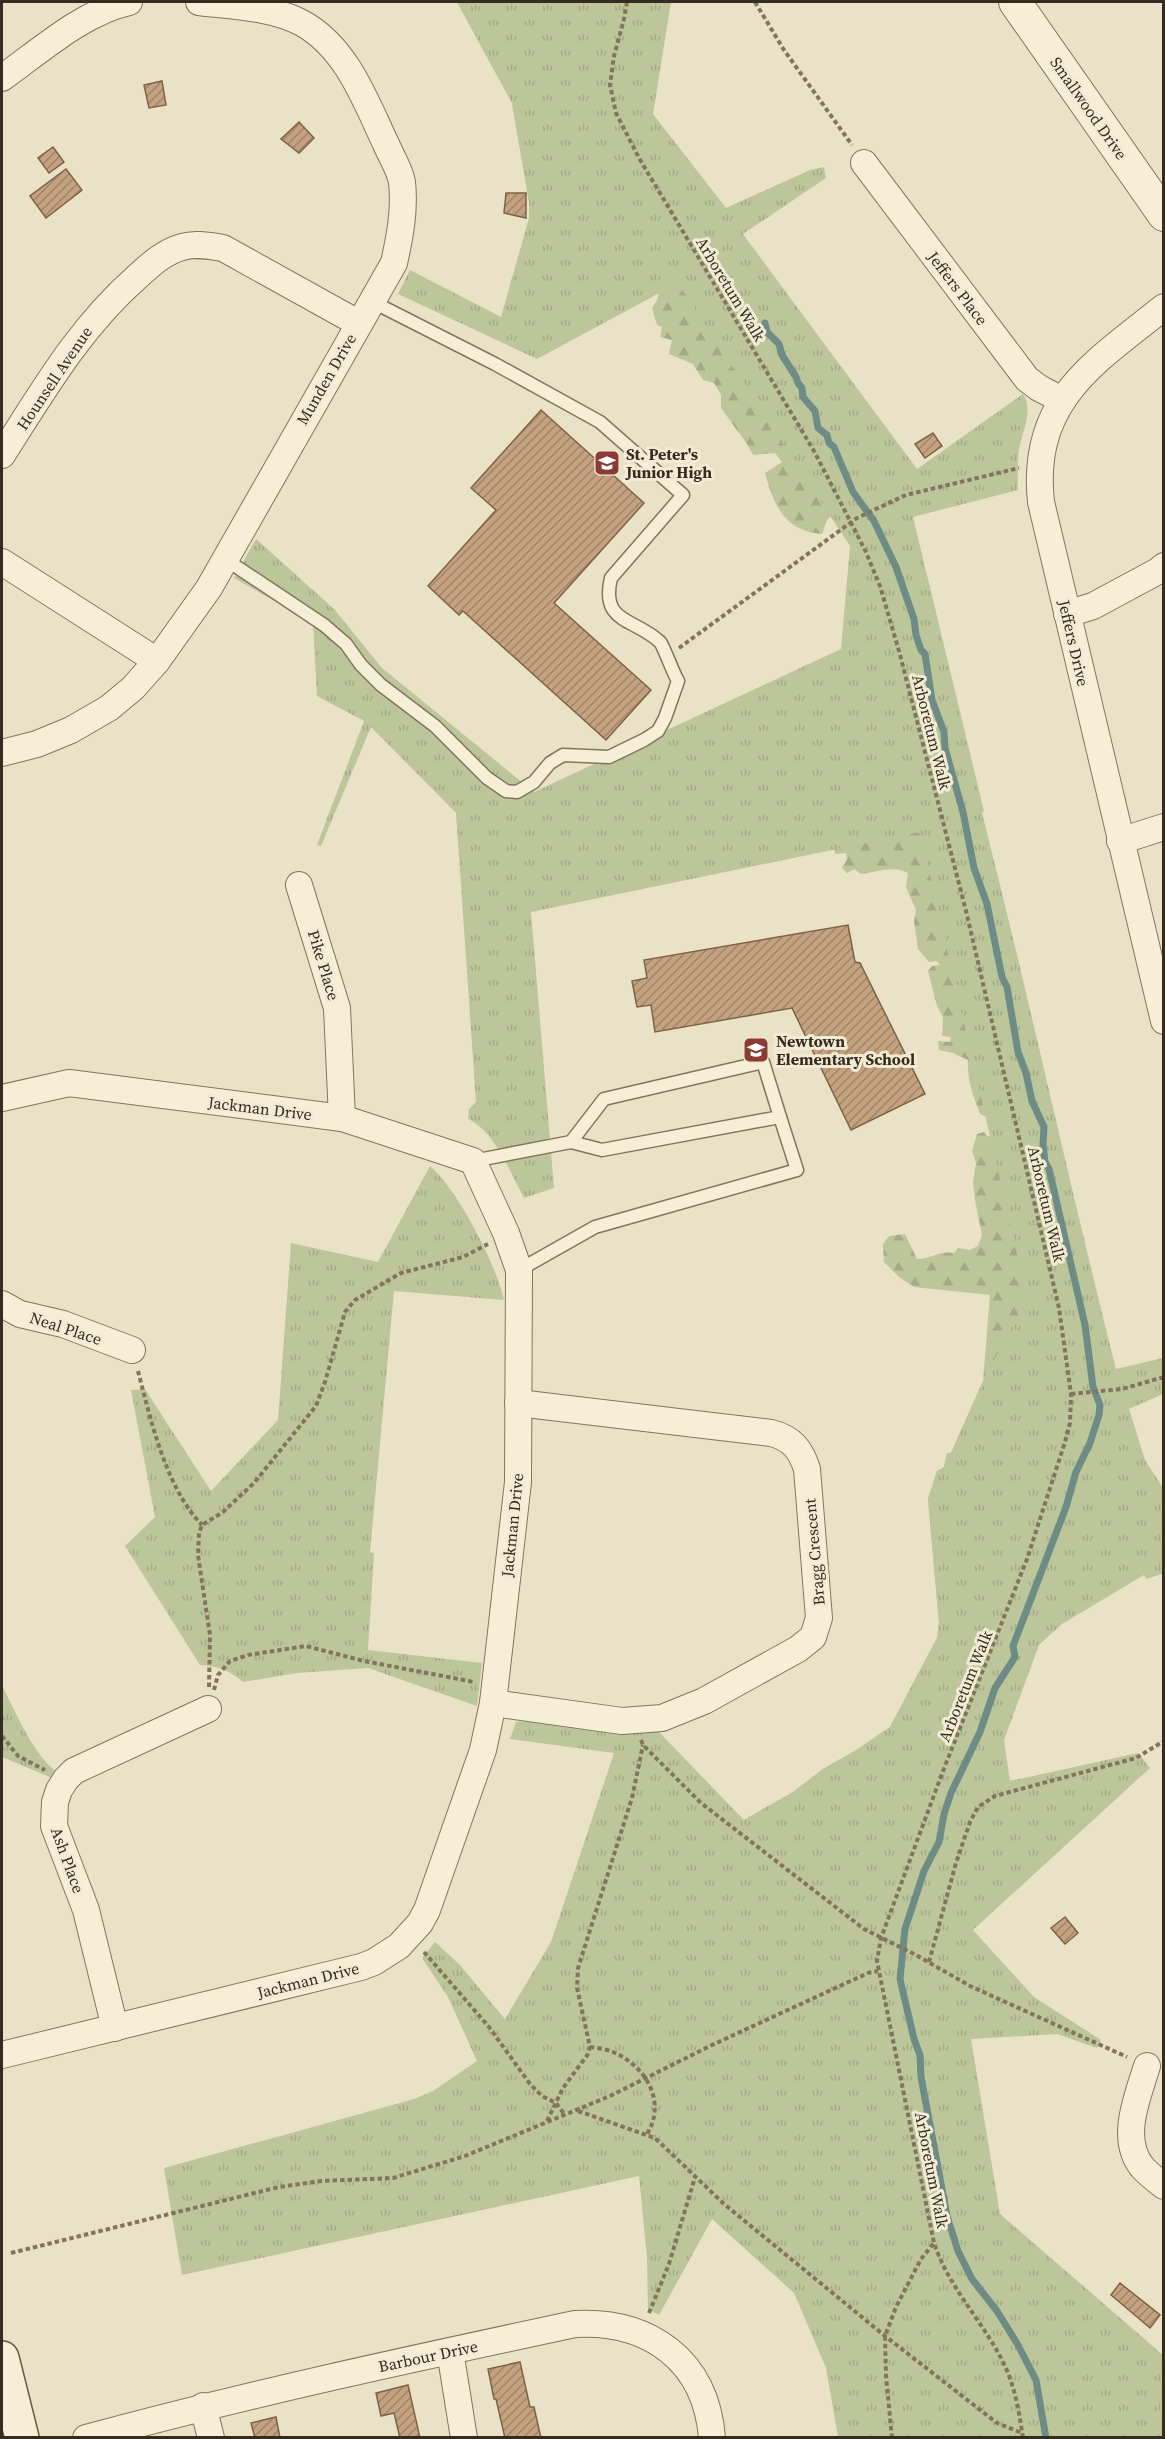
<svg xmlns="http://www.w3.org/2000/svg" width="1165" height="2439" viewBox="0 0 1165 2439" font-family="'Source Serif 4',serif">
  <defs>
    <pattern id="forest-firs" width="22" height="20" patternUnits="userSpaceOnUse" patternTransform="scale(1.5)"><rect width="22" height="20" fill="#bdc69b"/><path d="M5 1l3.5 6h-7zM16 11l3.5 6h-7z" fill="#a3aa85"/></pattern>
    <pattern id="park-tufts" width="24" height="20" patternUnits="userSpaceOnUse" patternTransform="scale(1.5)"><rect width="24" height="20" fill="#bdc69b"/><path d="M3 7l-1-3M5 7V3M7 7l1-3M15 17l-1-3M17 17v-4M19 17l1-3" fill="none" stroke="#a3aa85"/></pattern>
    <pattern id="building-hatch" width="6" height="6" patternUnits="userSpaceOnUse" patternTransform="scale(1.5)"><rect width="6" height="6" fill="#c4a27f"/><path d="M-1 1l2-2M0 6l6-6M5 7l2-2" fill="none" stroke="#a08468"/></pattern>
  </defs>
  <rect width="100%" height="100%" fill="#e9e2c6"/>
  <g fill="url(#forest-firs)">
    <path d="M457 2 614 37 834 512 827 520 822 534C785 531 774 506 765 473L782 462 775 453 753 455 747 444 721 408V395L714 383 703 380 693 364 669 354 672 340 660 337 662 327 657 325 652 308 657 300 661 287 529 218V202L512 103Z"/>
    <path d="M908 758 989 1118 980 1114C973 1095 967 1081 968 1060L953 1053 939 1050 938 1041 950 1042 951 1037 942 1036 943 1017 937 1006 928 971 932 966 940 965 937 961 929 962 918 949 914 921 916 910 906 887 908 873C892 865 877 872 861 874L854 869 847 873 842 868 847 859 846 853 835 854 834 846Z"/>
    <path d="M984 1132 987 1136 995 1137 1039 1242 920 1806 744 1820 793 1792 823 1769 858 1749 890 1727 937 1638 939 1623 928 1499 937 1471 944 1467 947 1453H951L983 1381 990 1295 914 1287 899 1277 884 1262 883 1244 889 1236 905 1234 917 1259C931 1259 940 1250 954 1253L958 1248 970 1250 978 1246 982 1235 975 1200 973 1182 976 1163 972 1151 977 1134Z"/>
  </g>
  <g fill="url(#park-tufts)">
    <path d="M457 2H671L653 114 726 208 810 170 824 167 826 178 743 234 917 469 1023 394C1034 410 1022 432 1019 450 1017 463 1018 476 1018 490L913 517 984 811 982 813C1029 997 1069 1184 1116 1369L1163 1358V1394L1129 1409 1145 1460 1163 1488 1164 1573 1147 1579 1144 1575 1062 1624 1039 1645 1004 1740 1010 1781 1138 1753 1150 1768 973 1930 1034 1997 1101 2040 1097 2048 1057 2034 971 2039 1000 2214 1163 2355V2437H838L826 2368 794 2293 712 2219 659 2315 648 2309 647 2258 639 2176 182 2275 164 2168 414 2099 433 2091 477 2061 448 1997 422 1958 435 1942 459 1964 505 2019 551 1942 614 1753 510 1739 516 1722 529 1721 610 1732 658 1731 744 1820 793 1792 823 1769 858 1749 890 1727 937 1638 939 1623 928 1499 937 1471 944 1467 947 1453H951L983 1381 1027 1297 920 832 531 912 554 1188 524 1198C511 1174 494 1130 468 1119L469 1109 476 1102 456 813 371 727 321 846 317 845 364 721 317 696 313 623 234 578 256 539 334 609 382 668 534 792 841 649 850 546 678 283 537 359 398 294 410 270 501 317 529 218V202L512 103Z"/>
    <path d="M430 1166C458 1190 496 1264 504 1300L394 1291 370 1552 374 1553 368 1650 482 1663 477 1706 368 1668 297 1673 243 1682C229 1670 218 1666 200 1665L125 1546 155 1517 131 1390 145 1389 211 1491 278 1420 291 1243 378 1262Z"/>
    <path d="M2 1686C16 1712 33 1755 57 1772L52 1778 2 1757Z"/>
  </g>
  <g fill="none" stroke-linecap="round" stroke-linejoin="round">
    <polyline stroke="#6e8b86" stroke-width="7" points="765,323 767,332 779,344 782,355 796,377 798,383 802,388 803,397 815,411 818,428 827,435 829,443 834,447 853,492 874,521 896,567 914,619 916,635 921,650 925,654 932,700 944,732 945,748 963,812 974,868 987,904 1002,977 1007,987 1018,1052 1026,1073 1032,1101 1044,1127 1043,1145 1045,1162 1049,1169 1085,1325 1093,1387 1100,1405 1099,1415 1090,1443 1076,1472 1066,1507 1013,1646 1015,1657 995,1688 980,1732 951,1793 944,1814 939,1842 924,1871 905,1929 900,1979 914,2039 920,2055 921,2077 947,2216 958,2251 972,2279 997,2311 1018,2345 1036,2380 1046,2438"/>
  </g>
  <g fill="url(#building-hatch)" stroke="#7f6246" stroke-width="1.5">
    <polygon points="162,81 166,105 149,108 144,85"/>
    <polygon points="299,122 314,138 299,153 281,139"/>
    <polygon points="53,147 64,162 49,173 38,158"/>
    <polygon points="66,169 82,190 46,218 30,196"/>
    <polygon points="506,193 526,193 526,218 504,213"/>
    <polygon points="541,410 644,503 554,603 651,690 606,740 463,611 459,615 428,586 496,510 471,488"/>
    <polygon points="933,433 942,446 925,458 915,444"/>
    <polygon points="848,925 855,962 860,963 925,1094 851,1130 792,1008 655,1032 651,1005 637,1007 632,981 647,978 644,960"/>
    <polygon points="1065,1917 1078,1933 1065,1944 1051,1928"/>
    <polygon points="1120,2283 1160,2315 1150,2328 1111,2295"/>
    <polygon points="520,2362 530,2407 534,2407 541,2438 505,2438 496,2399 494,2399 488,2369"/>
    <polygon points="408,2385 420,2438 400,2438 394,2413 381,2416 376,2393"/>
    <polygon points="276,2417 280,2438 255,2438 251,2423"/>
  </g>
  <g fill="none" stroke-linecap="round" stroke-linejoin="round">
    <g stroke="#83755d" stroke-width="15">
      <g id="service">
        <path d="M225 559 324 625 346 644 361 665 381 685 435 726 487 778 506 791 517 792 534 782 550 763 563 755 609 757 644 740 658 731 665 718 678 681C673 673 664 647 660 642 635 618 600 624 611 578L683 495 600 422 495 364 371 301"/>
        <polyline points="571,1142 604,1099 763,1062 780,1117"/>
        <polyline points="473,1161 571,1142 602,1150 780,1117 797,1170 595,1227 519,1270"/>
      </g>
    </g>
    <g stroke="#83755d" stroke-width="28">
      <g id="minor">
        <path d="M2 78C40 51 83 12 129 2"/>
        <polyline points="864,163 1027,379 1039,388 1062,400"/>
        <path d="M1164 307C1094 363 1030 400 1041 502L1164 1021"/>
        <path d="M2 455C43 391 79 328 137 277 150 265 164 252 182 247 195 243 209 246 223 248L358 323"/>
        <polyline points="2,562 157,661"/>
        <polyline points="1067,614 1093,606 1158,571 1164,566"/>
        <path d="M2 753 37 744 71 730 109 708 133 688 157 661 209 588 394 263C400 236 405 210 402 182 400 170 391 156 386 144 365 100 347 48 302 23 272 7 232 6 199 2"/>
        <polyline points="1120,841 1164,827"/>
        <polyline points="299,885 337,1008 342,1118"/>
        <polyline points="2,1098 69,1083 342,1118 473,1161 506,1233 519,1270 518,1482 493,1703 483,1750 427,1910 420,1923 399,1946 374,1962 361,1967 2,2055"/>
        <polyline points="2,1304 20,1314 63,1324 132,1350"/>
        <path d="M493 1703 622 1721 662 1718 704 1701 798 1649 813 1637 819 1618 807 1469C801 1450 792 1438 771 1433L518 1403"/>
        <polyline points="115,2028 86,1910 54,1826 55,1802 59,1790 66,1779 74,1771 208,1709"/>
        <path d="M1147 2066C1138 2096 1119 2138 1142 2167 1148 2174 1156 2180 1164 2186"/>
        <polyline points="450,2351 464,2438"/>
        <polyline points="203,2406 211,2438"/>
        <path d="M86 2438C248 2394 411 2359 575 2324 649 2320 706 2360 712 2438"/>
      </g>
    </g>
    <g stroke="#83755d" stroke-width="34">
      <polyline id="tertiary" points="1015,2 1164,215"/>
    </g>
    <g stroke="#645640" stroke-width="36">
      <polyline id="secondary" points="2,2358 22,2438"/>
    </g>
    <g stroke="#83755d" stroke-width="4" stroke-dasharray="4.5 3" stroke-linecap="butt">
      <path d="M627 2 624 19 614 56 610 85 616 113 639 158 814 451 865 550 880 586 899 651 966 911 1059 1308 1071 1394 1070 1423 1065 1442 1027 1559 943 1771 881 1938 877 1961 934 2243C949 2288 982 2320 1003 2362 1015 2386 1019 2411 1023 2438"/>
      <polyline points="755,2 784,50 852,145"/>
      <polyline points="679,648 857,518 906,495 1019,468"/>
      <path d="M138 1371C151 1421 166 1488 202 1525"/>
      <polyline points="1071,1394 1122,1389 1164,1377"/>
      <polyline points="209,1687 210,1635 198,1555 199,1533 202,1525 223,1512 254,1483 316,1406 325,1382 345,1312 355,1300 401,1273 463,1257 488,1244"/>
      <polyline points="214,1690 218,1675 230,1661 248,1655 306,1646 364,1661 474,1682"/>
      <polyline points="2,1736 18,1756 45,1770"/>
      <polyline points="641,1740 643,1745 701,1803 864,1929 916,1955 970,1986 1127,2057"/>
      <polyline points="424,1952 489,2027 530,2084 542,2096 556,2103 565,2115"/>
      <polyline points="929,1962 956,1863 970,1822 978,1807 995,1796 1136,1758 1164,1741"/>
      <path d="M590 2047C597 2048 606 2049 613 2052 646 2066 667 2102 647 2134"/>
      <polyline points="578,2111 655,2138 724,2204 885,2336 997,2423 1022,2433"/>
      <polyline points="547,2121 563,2088 588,2054 590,2047 577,1988 578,1968 632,1798 643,1745"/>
      <polyline points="11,2253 279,2187 321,2181 393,2178 465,2156 610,2096 712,2045 868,1973 878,1971"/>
      <polyline points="649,2313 669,2264 695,2177"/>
      <polyline points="892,2438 886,2376 885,2336 896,2307 921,2259 934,2243"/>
    </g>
    <use href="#service" stroke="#f5efd8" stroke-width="12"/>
    <use href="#minor" stroke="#f5efd8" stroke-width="26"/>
    <use href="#tertiary" stroke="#f5efd8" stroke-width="32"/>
    <use href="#secondary" stroke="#f5efd8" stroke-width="33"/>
  </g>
  <defs>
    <g id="school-square" transform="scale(1.35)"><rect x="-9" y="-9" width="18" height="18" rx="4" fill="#8b3b34" stroke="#f2ecd4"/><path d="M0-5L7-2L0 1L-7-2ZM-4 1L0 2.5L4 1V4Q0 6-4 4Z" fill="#fff"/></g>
  </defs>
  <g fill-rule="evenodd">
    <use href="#school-square" x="607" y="463"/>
    <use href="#school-square" x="756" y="1050"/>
  </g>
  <g text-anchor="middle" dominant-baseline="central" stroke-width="6" stroke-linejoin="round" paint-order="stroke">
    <g font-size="16" fill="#342c20" stroke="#f2ecd4">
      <text transform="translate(1089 108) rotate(55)">Smallwood Drive</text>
      <text transform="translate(958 288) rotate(53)">Jeffers Place</text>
      <text transform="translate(731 289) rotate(59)">Arboretum Walk</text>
      <text transform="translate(54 378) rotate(-56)">Hounsell Avenue</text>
      <text transform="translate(326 379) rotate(-60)">Munden Drive</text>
      <text transform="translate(1074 643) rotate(77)">Jeffers Drive</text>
      <text transform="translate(932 732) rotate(76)">Arboretum Walk</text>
      <text transform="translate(324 965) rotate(73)">Pike Place</text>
      <text transform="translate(260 1108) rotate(7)">Jackman Drive</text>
      <text transform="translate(1047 1204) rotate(77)">Arboretum Walk</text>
      <text transform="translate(66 1328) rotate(18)">Neal Place</text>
      <text transform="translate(512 1525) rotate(-84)">Jackman Drive</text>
      <text transform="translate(814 1552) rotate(-95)">Bragg Crescent</text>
      <text transform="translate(965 1686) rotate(-68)">Arboretum Walk</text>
      <text transform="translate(68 1860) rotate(70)">Ash Place</text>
      <text transform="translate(308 1980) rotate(-14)">Jackman Drive</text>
      <text transform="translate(932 2170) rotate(79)">Arboretum Walk</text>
      <text transform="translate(428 2356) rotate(-12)">Barbour Drive</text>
    </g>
    <g font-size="16" font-weight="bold" fill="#342c20" stroke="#f2ecd4" text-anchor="start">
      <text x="626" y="454">St. Peter's<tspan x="626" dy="18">Junior High</tspan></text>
      <text x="776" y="1041">Newtown<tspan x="776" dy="18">Elementary School</tspan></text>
    </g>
  </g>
  <rect width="1165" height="2439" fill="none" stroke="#342c20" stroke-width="6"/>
</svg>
